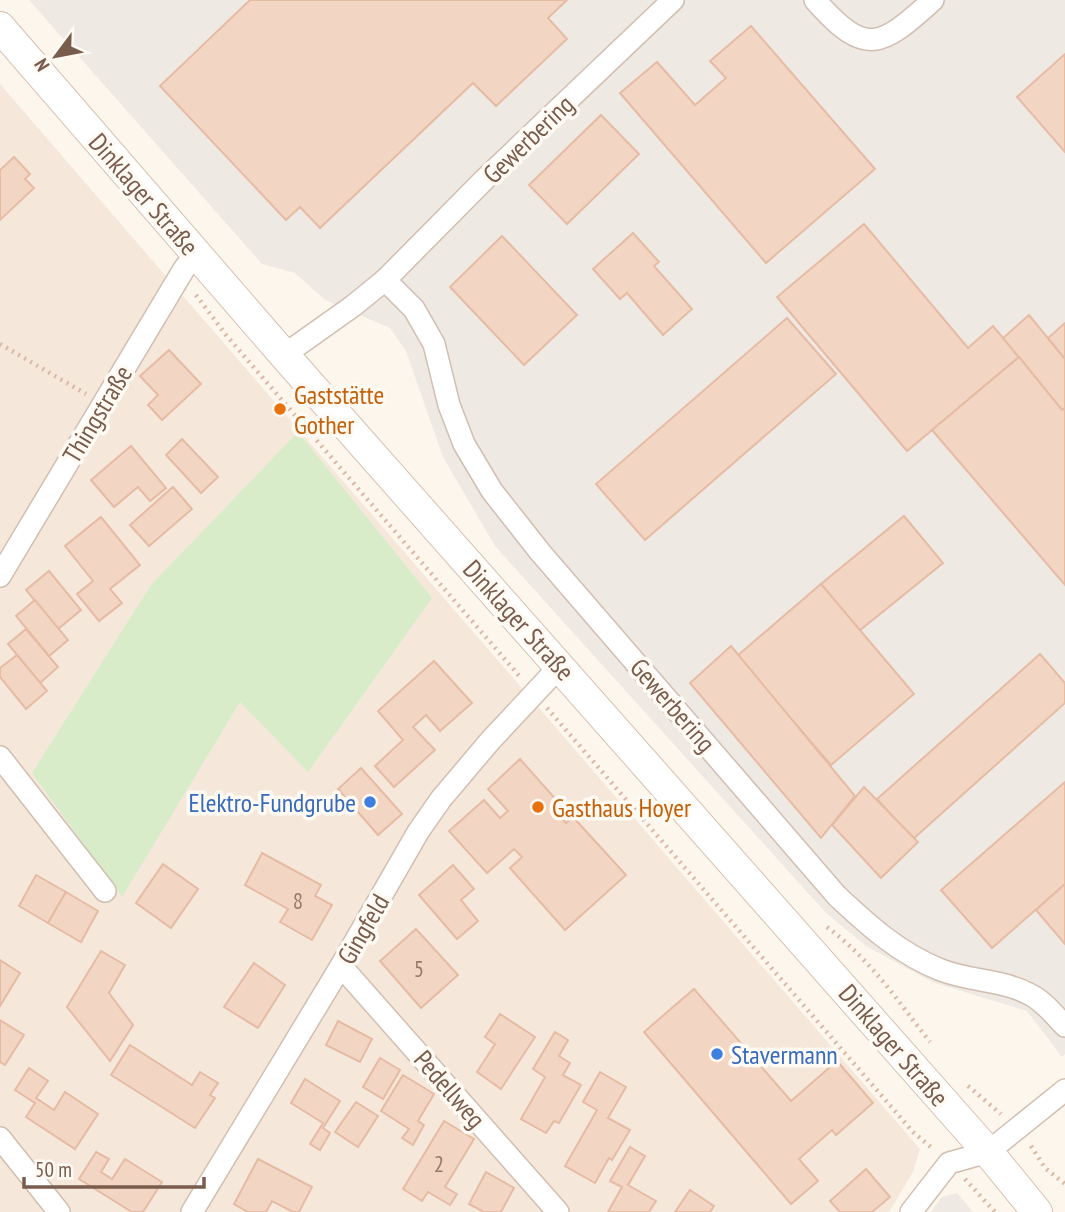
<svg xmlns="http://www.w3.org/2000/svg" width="1065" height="1212" viewBox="0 0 1065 1212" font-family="'PT Sans Narrow',sans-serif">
  <rect width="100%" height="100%" fill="#fdf6ec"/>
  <polygon fill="#f5e8da" points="0,84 920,1149 913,1172 889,1212 0,1212"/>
  <g fill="#efe9e4">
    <polygon points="29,0 1065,0 1065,1054 1062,1057 1027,1011 932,982 866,946 826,913 495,546 443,457 406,351 390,328 325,300 295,273 262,264"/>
    <polygon points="957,1193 973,1212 931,1212 942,1197"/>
  </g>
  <polygon fill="#d8ecc9" points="298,432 432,598 308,772 240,702 122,897 32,773 151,585"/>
  <g fill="#f3d5c3" stroke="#e6bba3" stroke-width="2">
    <polygon points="250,0 567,0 548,18 567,39 496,106 473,83 320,228 300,207 286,220 160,86"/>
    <polygon points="751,26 875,169 766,263 620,93 657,62 695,105 726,78 710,61"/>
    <polygon points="1065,54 1065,152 1017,97"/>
    <polygon points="601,115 639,154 567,224 529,185"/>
    <polygon points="14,157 30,174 25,179 34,188 0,220 0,170"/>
    <polygon points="864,224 968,348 993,326 1019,357 907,451 777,297"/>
    <polygon points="633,233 659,262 654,266 692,309 663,335 627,293 620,299 593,269"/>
    <polygon points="502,236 577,315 524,365 450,287"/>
    <polygon points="1029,315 1065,359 1065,408 1062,410 1003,338"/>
    <polygon points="787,318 836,374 645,540 596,484"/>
    <polygon points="1065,323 1065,359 1048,338"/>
    <polygon points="169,350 201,384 162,420 148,405 158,395 140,376"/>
    <polygon points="1019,357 1062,410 1065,408 1065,585 932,430"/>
    <polygon points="182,439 218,477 201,493 166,455"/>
    <polygon points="131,446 166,488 150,501 138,487 114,507 91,480"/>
    <polygon points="173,487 192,509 149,546 130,525"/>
    <polygon points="904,516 943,563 859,631 821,584"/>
    <polygon points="101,517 140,565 110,589 122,603 99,621 77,594 93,581 65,546"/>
    <polygon points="49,571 81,610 58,629 26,590"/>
    <polygon points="821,584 914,694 831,765 737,656"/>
    <polygon points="35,600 68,640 49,656 16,616"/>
    <polygon points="26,629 58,667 40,683 8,644"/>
    <polygon points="731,646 855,796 821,838 690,683"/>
    <polygon points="1040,654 1065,683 1065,703 913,839 877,799"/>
    <polygon points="17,655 47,691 26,709 0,677 0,668"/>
    <polygon points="434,661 472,703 440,731 426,715 413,727 435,750 394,787 375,766 403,740 378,711"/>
    <polygon points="520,759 559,803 553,809 566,823 573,817 626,875 565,930 510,868 522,857 514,849 487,873 449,831 484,800 500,818 508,811 488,789"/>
    <polygon points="361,768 402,814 378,835 338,789"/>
    <polygon points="1065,782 1065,884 992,948 941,890"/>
    <polygon points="864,787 918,842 881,878 832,825"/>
    <polygon points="262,853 321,885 315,896 332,905 312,940 280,922 288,909 245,885"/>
    <polygon points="163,864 198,889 171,928 136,903"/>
    <polygon points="453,865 474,889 461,900 478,921 457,939 419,895"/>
    <polygon points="36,875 66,892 48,923 19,906"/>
    <polygon points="1065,884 1065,944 1036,910"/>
    <polygon points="66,892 98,911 81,942 48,923"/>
    <polygon points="416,929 458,975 421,1008 380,961"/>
    <polygon points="101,951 125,965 109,993 133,1025 110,1061 67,1007"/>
    <polygon points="0,960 20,973 0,1006"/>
    <polygon points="254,963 285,985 258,1028 224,1007"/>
    <polygon points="694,989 791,1101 837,1061 873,1103 836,1135 832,1130 799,1159 818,1181 791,1204 644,1032"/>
    <polygon points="500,1014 535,1037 501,1089 477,1072 495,1044 485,1037"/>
    <polygon points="0,1020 24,1035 5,1065 0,1062"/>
    <polygon points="338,1021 372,1039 360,1062 326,1045"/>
    <polygon points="555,1032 568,1040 559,1056 570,1063 563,1075 581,1085 559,1123 554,1121 546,1133 521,1119 545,1077 533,1069"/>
    <polygon points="130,1045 192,1085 200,1072 218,1083 210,1095 215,1098 195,1128 111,1075"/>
    <polygon points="380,1058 400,1070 383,1099 363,1087"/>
    <polygon points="29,1068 48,1081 36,1098 54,1110 65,1092 98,1114 75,1149 26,1117 35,1103 15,1090"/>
    <polygon points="600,1072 626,1087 608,1118 630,1130 612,1160 609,1158 595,1183 565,1166 597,1110 583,1102"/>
    <polygon points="403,1075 434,1094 418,1121 424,1125 413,1145 402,1138 409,1129 381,1111"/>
    <polygon points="305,1079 340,1101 323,1128 330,1133 320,1150 310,1144 323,1123 291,1103"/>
    <polygon points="356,1102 378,1116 358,1147 335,1132"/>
    <polygon points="444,1121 474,1139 445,1187 457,1194 450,1205 428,1192 422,1201 403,1189"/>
    <polygon points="630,1147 645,1156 628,1185 656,1201 649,1212 608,1212 622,1187 610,1181"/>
    <polygon points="96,1152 109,1159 101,1172 112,1179 125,1159 162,1182 143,1212 132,1212 79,1179"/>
    <polygon points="258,1159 312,1187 299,1212 293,1212 272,1201 266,1212 248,1212 234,1204"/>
    <polygon points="866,1169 890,1197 872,1212 840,1212 830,1201"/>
    <polygon points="486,1172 514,1188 501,1212 484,1212 469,1204"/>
    <polygon points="690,1190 714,1206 710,1212 675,1212"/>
  </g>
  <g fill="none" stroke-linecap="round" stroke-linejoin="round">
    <g stroke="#d1beb0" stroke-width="24">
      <g id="street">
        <path d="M673 0 485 179 385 280 414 309 434 344 449 405 464 444 492 491 540 552 837 896C869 926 900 954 941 970 969 981 1003 980 1029 994 1044 1001 1054 1015 1065 1026"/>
        <path d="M815 0C866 58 881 47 933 0"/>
        <polyline points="284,355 353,306 385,280"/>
        <polyline points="0,576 184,269 196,253"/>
        <polyline points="0,757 105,891"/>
        <polyline points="341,966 558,1212"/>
        <polyline points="0,1138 59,1212"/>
        <polyline points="192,1212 341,966 418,832 441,799 490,741 560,666"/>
        <polyline points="911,1212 949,1163 988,1152 1065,1090"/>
      </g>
    </g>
    <g stroke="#d6c0b0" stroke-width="32">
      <polyline id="secondary" points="0,27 284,355 988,1152 1037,1212"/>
    </g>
    <g stroke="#d9b8a5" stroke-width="4.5" stroke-dasharray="2 5" stroke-linecap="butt">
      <polyline points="196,295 226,335 521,678"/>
      <polyline points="0,344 86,394"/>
      <polyline points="547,708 913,1132 933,1149"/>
      <path d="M827 927C871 960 897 1000 930 1042"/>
      <polyline points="968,1086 1001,1114"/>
      <polyline points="1031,1146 1045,1168 1065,1184"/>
      <polyline points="965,1179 995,1212"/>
    </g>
    <use href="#street" stroke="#fff" stroke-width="21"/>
    <use href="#secondary" stroke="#fff" stroke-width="30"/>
  </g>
  <g fill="#e8710a" stroke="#fffaf3" stroke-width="2.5">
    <circle cx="280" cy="409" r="7"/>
    <circle cx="538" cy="807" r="7"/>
  </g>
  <g fill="#3f7fe0" stroke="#fffaf3" stroke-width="2.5">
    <circle cx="370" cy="802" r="7"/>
    <circle cx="717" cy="1054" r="7"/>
  </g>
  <g text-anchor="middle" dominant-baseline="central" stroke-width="7" stroke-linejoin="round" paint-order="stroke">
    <g font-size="23" fill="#987a6a">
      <text x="298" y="900">8</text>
      <text x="419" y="968">5</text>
      <text x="439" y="1163">2</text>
    </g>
    <g font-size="26" fill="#7a5c4d" stroke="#fffaf3">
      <text transform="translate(528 139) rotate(-44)">Gewerbering</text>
      <text transform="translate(144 194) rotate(49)">Dinklager Straße</text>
      <text transform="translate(97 414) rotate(-59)">Thingstraße</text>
      <text transform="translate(519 620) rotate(48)">Dinklager Straße</text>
      <text transform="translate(673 705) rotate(49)">Gewerbering</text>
      <text transform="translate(363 929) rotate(-60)">Gingfeld</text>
      <text transform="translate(894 1045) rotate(49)">Dinklager Straße</text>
      <text transform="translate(450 1089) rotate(49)">Pedellweg</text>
    </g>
    <g font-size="26" fill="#c56008" stroke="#fffaf3" text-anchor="start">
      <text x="294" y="394">Gaststätte<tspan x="294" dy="30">Gother</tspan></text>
      <text x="552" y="807">Gasthaus Hoyer</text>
    </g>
    <g font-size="26" fill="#366cbe" stroke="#fffaf3" text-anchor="end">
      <text x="356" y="802">Elektro-Fundgrube</text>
      <text x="731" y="1054" text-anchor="start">Stavermann</text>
    </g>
  </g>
  <g transform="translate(56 56) rotate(238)" stroke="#fffaf3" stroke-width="5" paint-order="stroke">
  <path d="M0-5L12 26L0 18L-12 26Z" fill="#7a5c4d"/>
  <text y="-10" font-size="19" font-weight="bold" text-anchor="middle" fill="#7a5c4d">N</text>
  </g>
  <path d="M24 1177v10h180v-10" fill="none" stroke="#7a5c4d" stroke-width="3.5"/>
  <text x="35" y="1177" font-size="21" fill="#7a5c4d" stroke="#fffaf3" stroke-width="5" paint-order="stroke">50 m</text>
</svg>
